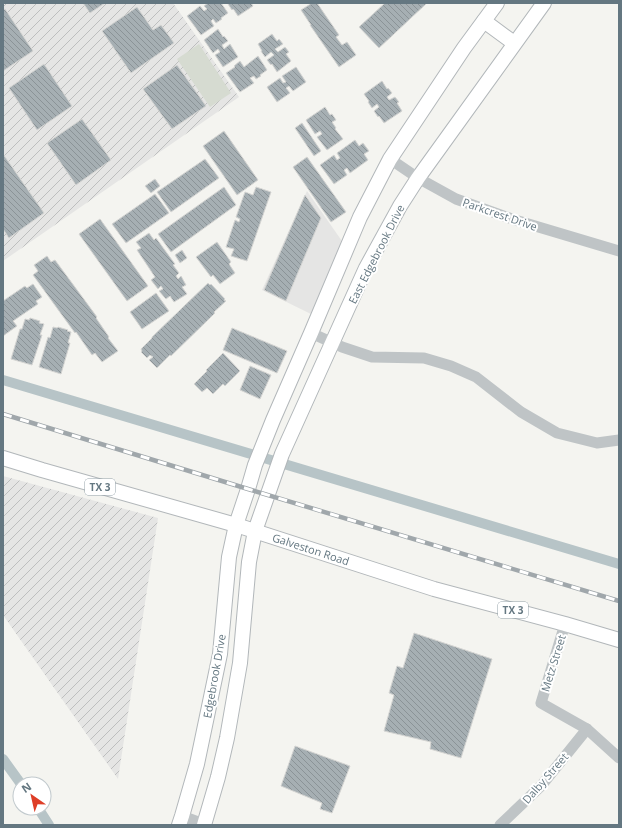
<svg xmlns="http://www.w3.org/2000/svg" width="622" height="828" viewBox="0 0 622 828" font-family="'Open Sans',sans-serif">
  <defs>
    <pattern id="industrial-furrows" width="10" height="10" patternUnits="userSpaceOnUse"><rect width="10" height="10" fill="#e5e5e4"/><path d="M-1 1l2-2M0 10L10 0M9 11l2-2" fill="none" stroke="#bdbebe"/></pattern>
    <pattern id="building-back-hatch" width="6" height="6" patternUnits="userSpaceOnUse"><rect width="6" height="6" fill="#a6afb3"/><path d="M-1 5l2 2M0 0l6 6M5-1l2 2" fill="none" stroke="#8b9397"/></pattern>
  </defs>
  <rect width="100%" height="100%" fill="#f4f4f0"/>
  <polygon fill="#e5e5e4" points="307,191 344,244 313,315 262,290"/>
  <g fill="url(#industrial-furrows)">
    <polygon points="3,3 173,3 239,97 3,261"/>
    <polygon points="3,476 158,518 118,779 3,615"/>
  </g>
  <polygon fill="#d6dbd1" points="199,44 231,93 210,107 177,59"/>
  <g fill="none" stroke-linecap="round" stroke-linejoin="round">
    <g stroke="#b7c4c7" stroke-width="10">
      <polyline points="3,380 619,564"/>
      <polyline points="3,759 21,784"/>
      <polyline points="38,808 49,825"/>
    </g>
  </g>
  <g fill="url(#building-back-hatch)" stroke="#d5d5d3">
    <polygon points="83,3 105,3 90,13"/>
    <polygon points="208,3 221,3 228,13 221,18 222,19 216,23 213,19 211,21 214,26 201,35 187,16 200,6 204,11 207,9 204,6"/>
    <polygon points="229,3 251,3 253,6 238,16 234,10 233,9 232,10 228,4"/>
    <polygon points="312,3 317,3 339,35 336,37 342,45 347,42 356,55 339,67 310,25 311,25 301,10"/>
    <polygon points="385,3 427,3 379,48 359,27"/>
    <polygon points="137,7 153,30 161,25 174,43 131,73 102,31"/>
    <polygon points="5,9 33,51 3,71 3,10"/>
    <polygon points="218,29 223,37 224,36 228,41 222,45 224,49 230,44 238,57 223,67 215,55 220,52 218,49 213,53 204,40"/>
    <polygon points="272,34 277,41 279,39 283,44 275,49 278,52 285,47 289,52 286,54 291,61 277,72 272,64 271,65 267,60 274,55 271,52 265,57 261,51 262,51 258,44"/>
    <polygon points="258,56 267,70 260,75 261,76 256,79 254,76 250,78 254,83 240,92 226,73 235,67 234,66 240,61 244,67"/>
    <polygon points="44,64 72,106 37,130 9,88"/>
    <polygon points="177,65 206,106 172,129 143,89"/>
    <polygon points="296,67 306,82 293,91 289,86 286,88 290,93 277,102 267,87 280,78 283,83 286,82 282,76"/>
    <polygon points="382,81 387,89 388,88 392,93 387,97 389,100 395,97 399,102 397,103 402,111 384,123 379,116 378,117 374,111 379,107 377,104 372,108 368,102 369,101 364,94"/>
    <polygon points="325,107 330,115 332,114 336,120 332,122 336,128 335,129 343,139 327,150 317,137 322,134 320,131 315,134 306,120"/>
    <polygon points="82,119 111,160 76,185 47,143"/>
    <polygon points="302,123 321,151 314,156 295,128"/>
    <polygon points="224,131 258,180 237,195 203,146"/>
    <polygon points="355,140 359,146 363,143 369,151 364,154 368,160 350,173 347,168 344,170 347,175 334,184 320,165 334,155 337,160 340,158 337,153"/>
    <polygon points="3,154 44,213 9,238 3,229"/>
    <polygon points="307,157 346,212 331,222 293,167"/>
    <polygon points="205,159 219,178 171,212 157,192"/>
    <polygon points="155,179 160,186 151,193 145,186"/>
    <polygon points="224,187 236,205 171,252 158,234"/>
    <polygon points="256,187 271,192 247,261 231,256 234,249 226,247 235,220 239,222 240,219 236,217 245,192 253,195"/>
    <polygon points="155,194 169,213 126,243 112,224"/>
    <polygon points="305,195 321,218 286,301 264,290"/>
    <polygon points="100,219 148,286 127,301 79,234"/>
    <polygon points="149,233 154,240 156,238 175,264 173,265 179,273 176,276 178,279 181,276 186,285 182,287 187,294 174,302 170,296 166,299 159,291 163,289 161,286 158,289 151,280 155,277 137,250 141,248 136,242"/>
    <polygon points="217,242 231,262 229,264 235,273 220,284 213,275 211,277 196,257"/>
    <polygon points="182,250 187,258 180,263 175,255"/>
    <polygon points="47,256 51,262 55,260 97,317 96,318 109,337 108,338 118,351 102,362 95,353 92,355 76,332 75,333 33,275 38,271 34,265"/>
    <polygon points="208,283 210,285 211,284 225,299 224,300 226,301 214,312 215,313 171,356 170,355 157,368 149,360 153,357 150,355 147,358 141,352 142,351 141,349 152,338 152,337"/>
    <polygon points="33,284 42,297 36,301 38,304 13,321 17,326 3,336 3,310 4,309 3,308 3,301 25,286 27,288"/>
    <polygon points="156,293 169,311 142,329 130,312"/>
    <polygon points="30,318 40,321 39,323 44,324 40,335 42,335 32,365 11,359 20,329 22,329 25,319 29,320"/>
    <polygon points="53,327 57,328 58,327 68,330 67,331 71,332 68,343 70,343 61,374 39,367 48,337 50,338"/>
    <polygon points="232,328 287,351 277,373 223,350"/>
    <polygon points="223,353 240,371 225,386 223,384 213,394 207,388 202,392 194,384 207,371 206,370"/>
    <polygon points="250,366 271,375 260,399 240,390"/>
    <polygon points="414,633 492,659 461,758 430,749 431,742 384,731 394,695 389,693 397,666 403,668"/>
    <polygon points="295,746 350,766 332,813 320,809 322,803 281,786"/>
  </g>
  <g fill="none" stroke-linecap="round" stroke-linejoin="round">
    <g stroke="#b2b7ba" stroke-width="16">
      <g id="major">
        <polyline points="484,21 514,43"/>
        <polyline points="3,458 42,470 236,525 434,589 565,624 619,640"/>
        <polyline points="179,825 182,816 197,764 220,654 229,557 236,525 248,489 255,465 273,420 311,333 360,217 390,159 464,48 497,3"/>
        <polyline points="204,825 218,777 227,738 240,663 249,562 255,531 282,454 366,268 400,206 418,178 544,3"/>
      </g>
    </g>
    <g stroke="#bfc4c6" stroke-width="11">
      <polyline points="390,159 418,178 456,199 515,220 619,251"/>
      <polyline points="311,333 342,347 372,357 424,358 451,366 476,377 521,412 557,433 597,443 619,440"/>
      <polyline points="565,624 541,703 587,729 619,758"/>
      <polyline points="182,816 206,825"/>
      <polyline points="500,825 541,786 587,729"/>
    </g>
    <use href="#major" stroke="#fff" stroke-width="14"/>
    <g stroke="#a0a7ab" stroke-width="4.5">
      <polyline id="rail" points="3,414 248,489 619,601"/>
    </g>
    <use href="#rail" stroke="#fff" stroke-width="3" stroke-dasharray="9" stroke-linecap="butt"/>
  </g>
  <g text-anchor="middle" dominant-baseline="central" stroke-width="4" stroke-linejoin="round" paint-order="stroke">
    <g fill="#fff" stroke="#92a0a7" stroke-width="1">
      <rect x="85" y="479" width="30" height="16" rx="3"/>
      <rect x="498" y="602" width="30" height="16" rx="3"/>
    </g>
    <g font-size="10" font-weight="bold" fill="#647781">
      <text x="100" y="487">TX 3</text>
      <text x="513" y="610">TX 3</text>
    </g>
    <g font-size="11" fill="#647781" stroke="#fff">
      <text transform="translate(500 214) rotate(19)">Parkcrest Drive</text>
      <text transform="translate(376 254) rotate(-63)">East Edgebrook Drive</text>
      <text transform="translate(311 549) rotate(18)">Galveston Road</text>
      <text transform="translate(553 663) rotate(-73)">Metz Street</text>
      <text transform="translate(214 676) rotate(-80)">Edgebrook Drive</text>
      <text transform="translate(545 778) rotate(-49)">Dalby Street</text>
    </g>
  </g>
  <rect width="622" height="828" fill="none" stroke="#647781" stroke-width="8"/>
  <g transform="translate(32 796) rotate(326)"><circle r="19" fill="#ffffff" stroke="#c1c9cd"/>
  <path d="M0-3L7 15L0 10L-7 15Z" fill="#de3e27"/>
  <text y="-6" font-size="11" font-weight="bold" text-anchor="middle" fill="#647781">N</text>
  </g>
</svg>
